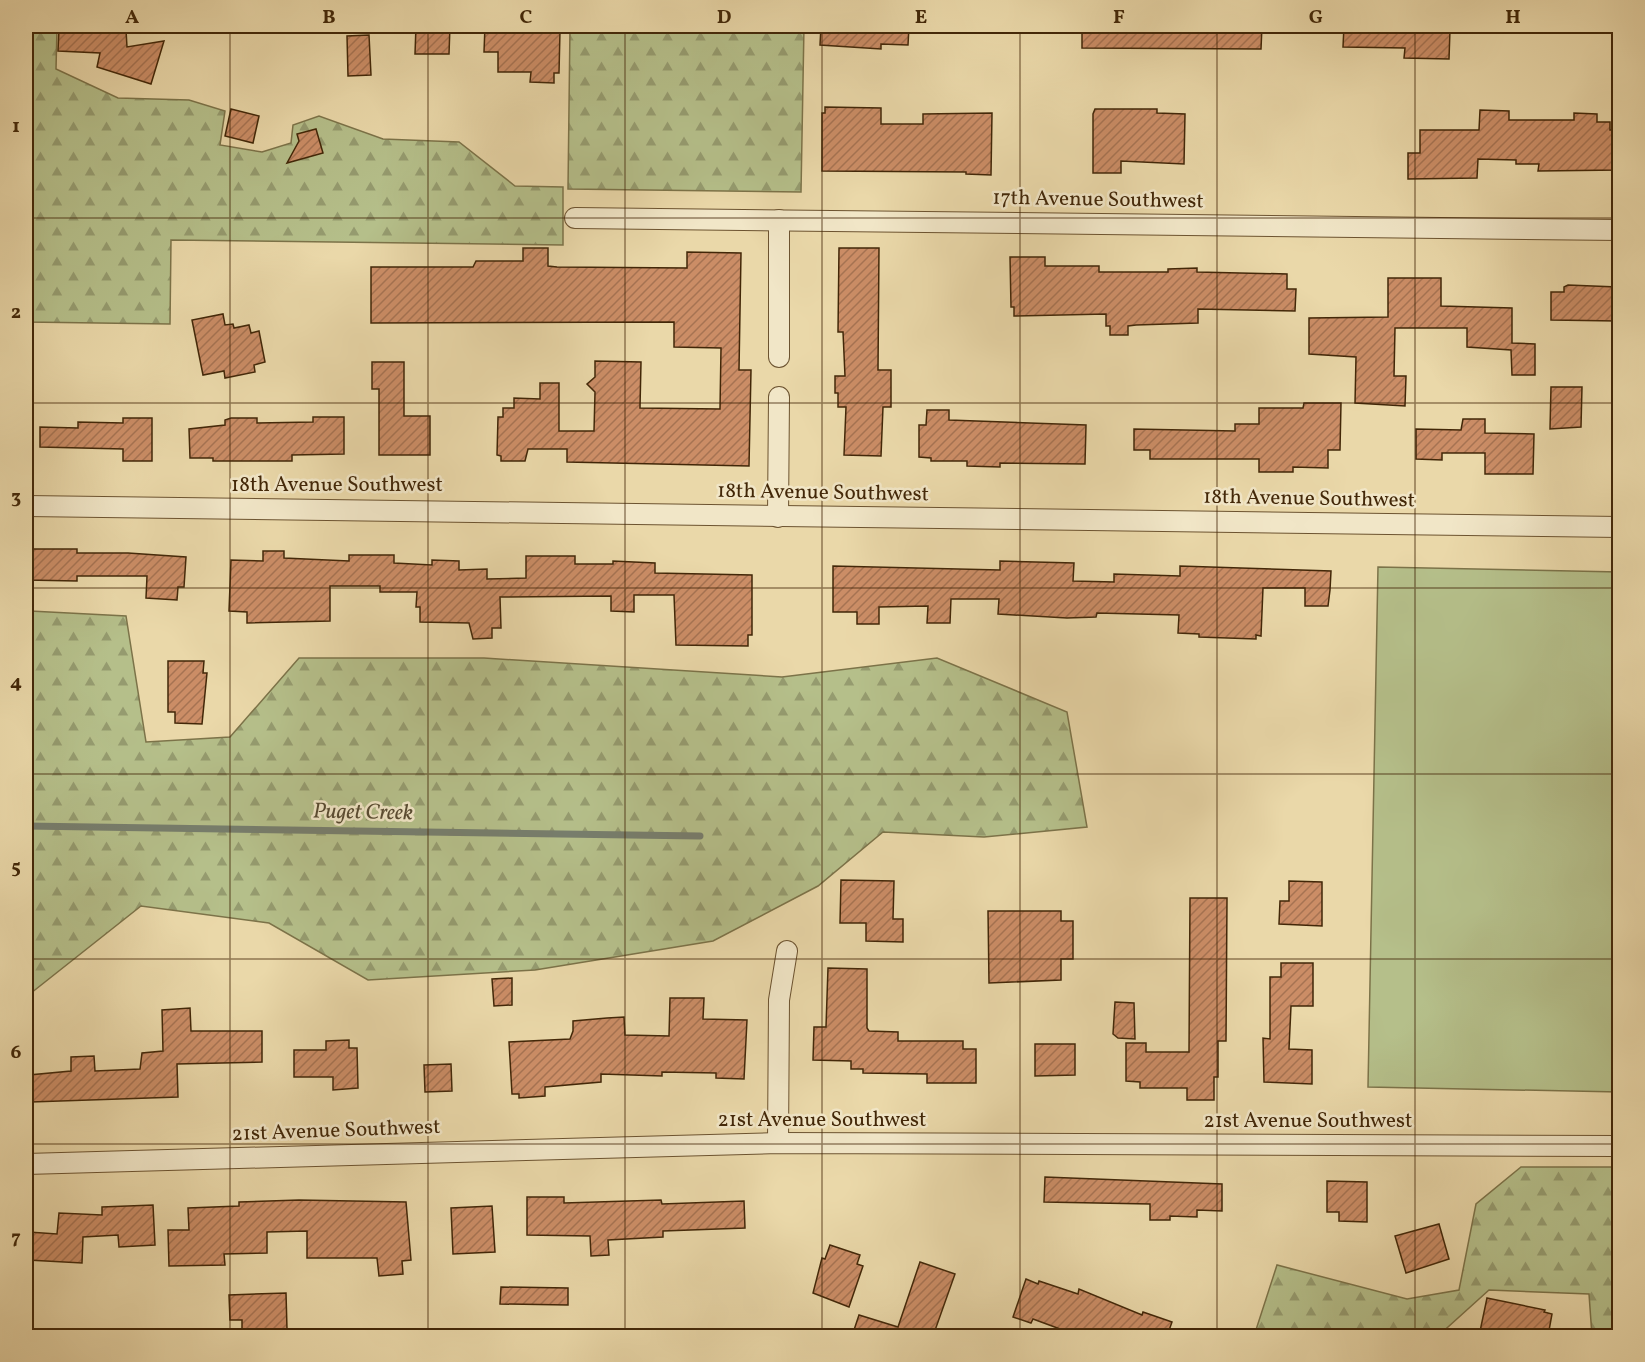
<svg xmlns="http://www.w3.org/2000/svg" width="1645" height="1362" viewBox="0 0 1645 1362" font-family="Vollkorn,serif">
  <defs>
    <pattern id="forest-firs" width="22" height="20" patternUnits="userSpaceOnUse" patternTransform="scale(1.5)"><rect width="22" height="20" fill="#b5bf8a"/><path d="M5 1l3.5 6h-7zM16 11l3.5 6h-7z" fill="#959b6f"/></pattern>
    <pattern id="building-hatch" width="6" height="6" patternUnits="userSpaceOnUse" patternTransform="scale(1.5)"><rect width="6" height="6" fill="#cb8d66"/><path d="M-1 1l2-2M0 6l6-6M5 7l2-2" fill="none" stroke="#a67352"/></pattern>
  </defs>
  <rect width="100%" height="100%" fill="#ead8a9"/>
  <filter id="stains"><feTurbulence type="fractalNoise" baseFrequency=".00333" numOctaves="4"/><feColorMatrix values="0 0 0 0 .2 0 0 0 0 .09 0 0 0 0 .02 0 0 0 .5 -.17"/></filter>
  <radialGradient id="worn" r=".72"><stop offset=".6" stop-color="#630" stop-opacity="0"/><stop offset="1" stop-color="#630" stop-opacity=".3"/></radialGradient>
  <polygon fill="#b5bf8a" stroke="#7c7349" stroke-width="1.5" points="1378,567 1619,572 1619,1092 1368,1087"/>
  <g fill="url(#forest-firs)" stroke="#7c7349" stroke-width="1.5">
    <polygon points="26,26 148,26 57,28 56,69 118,98 189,100 225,111 220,145 262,152 291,143 293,125 319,116 383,139 459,142 515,186 563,187 563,245 171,240 170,324 26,322"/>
    <polygon points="570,26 804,26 801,192 568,189"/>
    <polygon points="30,611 126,616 146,742 230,737 299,658 484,658 782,677 937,658 1067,712 1087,827 984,837 883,832 818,886 713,941 535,970 368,980 269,923 141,906 26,997 26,615"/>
    <polygon points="1521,1167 1619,1167 1619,1336 1592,1336 1589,1294 1489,1290 1438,1336 1254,1336 1277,1265 1407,1299 1459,1290 1476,1204"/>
  </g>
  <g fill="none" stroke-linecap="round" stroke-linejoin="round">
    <polyline stroke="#777e6d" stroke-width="7" points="26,826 700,836"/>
  </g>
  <g fill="url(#building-hatch)" stroke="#422708" stroke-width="1.5">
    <polygon points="416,26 450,26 449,54 415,54"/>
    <polygon points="485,26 542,26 542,31 560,31 559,73 554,73 554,83 530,82 531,72 498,72 498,52 484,52"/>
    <polygon points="821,26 909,26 908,45 881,44 881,49 820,45"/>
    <polygon points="1082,26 1262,26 1261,49 1082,48"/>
    <polygon points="1344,26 1438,26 1438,29 1450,30 1449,59 1404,58 1405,48 1343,47"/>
    <polygon points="59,29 126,30 127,47 164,41 151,84 97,67 100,53 58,51"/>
    <polygon points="369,35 371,75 348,76 347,36"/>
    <polygon points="825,107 881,108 881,124 923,124 923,114 992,113 991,175 966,174 966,172 822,171 822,113 825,113"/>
    <polygon points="231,109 259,116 253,143 225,136"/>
    <polygon points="1095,109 1157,109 1157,113 1185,114 1184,164 1121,161 1121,173 1093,173 1093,114"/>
    <polygon points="1480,110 1509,111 1509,120 1574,120 1574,113 1597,114 1597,122 1610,122 1610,130 1620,130 1620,170 1538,171 1539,164 1516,164 1516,160 1478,159 1477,178 1408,179 1408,153 1420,153 1420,130 1479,130"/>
    <polygon points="316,129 323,153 287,163 299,141 297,134"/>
    <polygon points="523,248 548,248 548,266 557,267 687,268 687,252 741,253 739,370 751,370 749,466 567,462 567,449 528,449 525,461 501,461 501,456 497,455 498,417 503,417 503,408 514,408 514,398 540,399 540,383 559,383 559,431 594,431 595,392 587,384 595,377 595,361 641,362 640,408 720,409 721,348 674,347 674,322 371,323 371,267 473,267 476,261 523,261"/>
    <polygon points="839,248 879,248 878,370 891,370 891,407 883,407 881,456 844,455 846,407 838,407 838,393 835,393 835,376 845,376 843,332 838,332"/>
    <polygon points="1010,257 1045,257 1045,266 1099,266 1099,272 1168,272 1168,269 1197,268 1197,272 1287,274 1287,289 1296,289 1295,311 1198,309 1198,323 1136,325 1128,326 1128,335 1110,335 1110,326 1106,326 1106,314 1014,316 1014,307 1011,307"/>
    <polygon points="1388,278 1441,278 1441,306 1512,308 1512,343 1535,344 1535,375 1512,375 1511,350 1467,347 1467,328 1395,328 1394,376 1406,376 1405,406 1355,403 1356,357 1309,354 1309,318 1388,317"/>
    <polygon points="1568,285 1617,287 1617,321 1551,320 1551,292 1564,292 1564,287"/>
    <polygon points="223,314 225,325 233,324 234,328 249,325 251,333 259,331 265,362 254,365 255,372 225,378 224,371 203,375 192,320"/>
    <polygon points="372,362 404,362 404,416 430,416 430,455 379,455 379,389 372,389"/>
    <polygon points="1551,387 1582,387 1581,427 1550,429"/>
    <polygon points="1304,403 1341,403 1340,450 1328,450 1328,468 1293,467 1293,472 1259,472 1259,459 1150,459 1150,450 1134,450 1134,429 1235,431 1235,424 1259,424 1259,408 1303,408"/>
    <polygon points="927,410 949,410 949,420 1086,425 1085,464 1000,463 1000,467 967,466 967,461 931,461 931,458 919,457 919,425 926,425"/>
    <polygon points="313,417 344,417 344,454 292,455 292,461 213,461 213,458 190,458 189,429 225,425 225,420 231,418 257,418 257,423 313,422"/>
    <polygon points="123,418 152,418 152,461 123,461 123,449 40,447 40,427 78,428 78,422 123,423"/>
    <polygon points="1463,419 1485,419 1485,433 1534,434 1533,474 1485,474 1485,453 1442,453 1442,460 1416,459 1416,429 1461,430"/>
    <polygon points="26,549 77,549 77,553 128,553 186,557 184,587 178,587 177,600 146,598 147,576 77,576 77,581 26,580"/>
    <polygon points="263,551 284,551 284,558 349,561 349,555 394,555 394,563 432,565 432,560 459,561 459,570 487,569 487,579 526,578 526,556 575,556 575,564 613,564 613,561 655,563 655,573 752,575 752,635 748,635 748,646 676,645 674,595 634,595 634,612 611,611 611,596 500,597 501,628 492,628 492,638 473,639 469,623 420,622 420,607 416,607 417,592 380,592 380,586 330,586 330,621 247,623 247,612 229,611 231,560 263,561"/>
    <polygon points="1000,561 1074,563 1073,581 1114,582 1114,574 1180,576 1180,566 1331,571 1330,590 1328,606 1305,606 1305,588 1263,588 1261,636 1256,635 1256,639 1199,637 1199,634 1178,633 1179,615 1097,613 1096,617 1067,618 998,614 999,599 951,599 950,623 927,623 928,606 879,607 879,624 857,624 857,612 833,612 833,566 1000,570"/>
    <polygon points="168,661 204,661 203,673 207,673 202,724 175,723 175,712 168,712"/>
    <polygon points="841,880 894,881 893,919 903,919 903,942 866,941 866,923 840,923"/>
    <polygon points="1289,881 1322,882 1322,926 1279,924 1280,901 1289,901"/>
    <polygon points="1190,898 1227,898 1226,1041 1218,1041 1218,1077 1214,1077 1214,1100 1187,1100 1187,1088 1140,1088 1140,1082 1126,1081 1126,1043 1146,1043 1146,1052 1189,1052"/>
    <polygon points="988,911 1061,911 1061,921 1073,921 1073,959 1061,959 1061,980 989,983"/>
    <polygon points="1281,963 1313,963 1313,1006 1291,1006 1289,1049 1312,1050 1312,1084 1264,1082 1263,1038 1270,1039 1270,977 1281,977"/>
    <polygon points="828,968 867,969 867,1028 869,1031 898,1032 898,1041 963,1041 963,1049 976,1049 976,1083 927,1083 927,1074 863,1073 863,1069 851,1069 851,1061 813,1060 814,1027 826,1027"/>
    <polygon points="512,978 512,1005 494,1006 492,979"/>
    <polygon points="670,998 704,998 703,1019 747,1020 744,1079 716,1078 716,1073 662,1072 662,1076 601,1074 601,1082 545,1087 545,1096 519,1098 519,1094 512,1094 509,1042 570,1039 573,1031 573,1021 607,1018 624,1017 625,1035 669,1036"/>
    <polygon points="1115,1002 1134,1003 1135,1039 1118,1038 1113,1034"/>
    <polygon points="190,1008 191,1031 262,1031 262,1062 177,1064 178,1097 31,1102 29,1075 71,1071 71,1057 94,1056 95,1071 140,1069 142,1053 163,1051 162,1010"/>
    <polygon points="349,1040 349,1048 357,1048 358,1088 333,1090 333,1077 294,1077 294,1050 326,1050 326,1041"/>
    <polygon points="1035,1044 1075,1044 1075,1075 1035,1076"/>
    <polygon points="451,1064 452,1091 425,1092 424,1065"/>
    <polygon points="1045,1177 1222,1184 1222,1211 1197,1210 1197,1217 1170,1216 1170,1220 1150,1220 1150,1204 1044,1202"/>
    <polygon points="1327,1181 1367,1182 1367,1222 1339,1221 1339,1212 1327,1212"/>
    <polygon points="527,1197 564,1197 564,1203 661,1200 662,1204 744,1201 745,1228 663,1231 663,1237 608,1240 609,1255 591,1256 590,1236 527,1235"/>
    <polygon points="299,1200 406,1202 411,1260 402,1261 403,1274 379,1276 377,1258 307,1258 307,1231 267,1232 267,1253 224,1254 225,1265 169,1266 168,1230 189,1230 188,1208 239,1206 239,1202"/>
    <polygon points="153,1205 155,1245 119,1247 118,1235 83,1237 82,1263 28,1260 29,1232 57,1234 59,1213 102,1215 102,1207"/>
    <polygon points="492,1206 495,1252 453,1254 451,1208"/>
    <polygon points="1439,1224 1449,1259 1406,1273 1395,1236"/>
    <polygon points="830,1245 860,1255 857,1264 863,1266 849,1307 813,1293 822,1258 825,1259"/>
    <polygon points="920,1262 955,1274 933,1336 852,1336 859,1315 898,1327"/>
    <polygon points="1026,1279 1038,1284 1039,1281 1078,1294 1079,1289 1142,1315 1143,1312 1172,1322 1167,1336 1079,1336 1033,1319 1031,1323 1013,1317"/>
    <polygon points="501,1287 568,1288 568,1305 500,1304"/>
    <polygon points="286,1293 287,1329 275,1329 275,1336 242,1336 242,1320 230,1320 229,1295"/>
    <polygon points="1487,1298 1545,1310 1544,1312 1552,1314 1548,1336 1479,1336"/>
  </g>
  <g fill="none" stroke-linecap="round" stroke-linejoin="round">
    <g stroke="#6c5330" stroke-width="22">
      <g id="minor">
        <polyline points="575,218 1620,230"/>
        <polyline points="779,220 779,357"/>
        <polyline points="26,506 1620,527"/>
        <polyline points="778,517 779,397"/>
        <polyline points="778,1143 779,1000 787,951"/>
        <polyline points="26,1164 778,1143 1620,1146"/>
      </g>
    </g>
    <use href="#minor" stroke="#f1e6c7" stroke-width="20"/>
  </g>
  <path fill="none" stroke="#422708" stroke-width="1.5" stroke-opacity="0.55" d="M230 26V1336M428 26V1336M625 26V1336M822 26V1336M1020 26V1336M1217 26V1336M1415 26V1336M26 218H1620M26 403H1620M26 588H1620M26 774H1620M26 959H1620M26 1144H1620"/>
  <g text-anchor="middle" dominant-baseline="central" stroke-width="5" stroke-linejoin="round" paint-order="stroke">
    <g font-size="21" fill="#422708" stroke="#f1e6c7">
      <text transform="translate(1098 200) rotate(1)">17th Avenue Southwest</text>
      <text x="337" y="485">18th Avenue Southwest</text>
      <text transform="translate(823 493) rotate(1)">18th Avenue Southwest</text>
      <text transform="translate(1309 499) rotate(1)">18th Avenue Southwest</text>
      <text x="822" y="1120">21st Avenue Southwest</text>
      <text x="1308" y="1121">21st Avenue Southwest</text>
      <text transform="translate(336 1131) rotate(-2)">21st Avenue Southwest</text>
    </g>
    <g font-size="22" font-style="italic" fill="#584b32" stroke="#f1e6c7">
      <text transform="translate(363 813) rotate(1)">Puget Creek</text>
    </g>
  </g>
  <rect width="1645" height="1362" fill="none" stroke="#ead8a9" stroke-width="66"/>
  <rect x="33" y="33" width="1579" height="1296" fill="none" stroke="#422708" stroke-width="2"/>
  <g font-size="20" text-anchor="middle" font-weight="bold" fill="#422708">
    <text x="132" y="23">A</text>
    <text x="329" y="23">B</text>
    <text x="526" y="23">C</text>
    <text x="724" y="23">D</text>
    <text x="921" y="23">E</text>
    <text x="1119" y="23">F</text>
    <text x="1316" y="23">G</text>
    <text x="1513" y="23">H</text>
    <text x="16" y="132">1</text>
    <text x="16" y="318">2</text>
    <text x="16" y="503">3</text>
    <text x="16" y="688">4</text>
    <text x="16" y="873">5</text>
    <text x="16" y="1058">6</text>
    <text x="16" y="1243">7</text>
  </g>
  <rect width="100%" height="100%" filter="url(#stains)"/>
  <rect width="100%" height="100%" fill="url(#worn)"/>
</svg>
